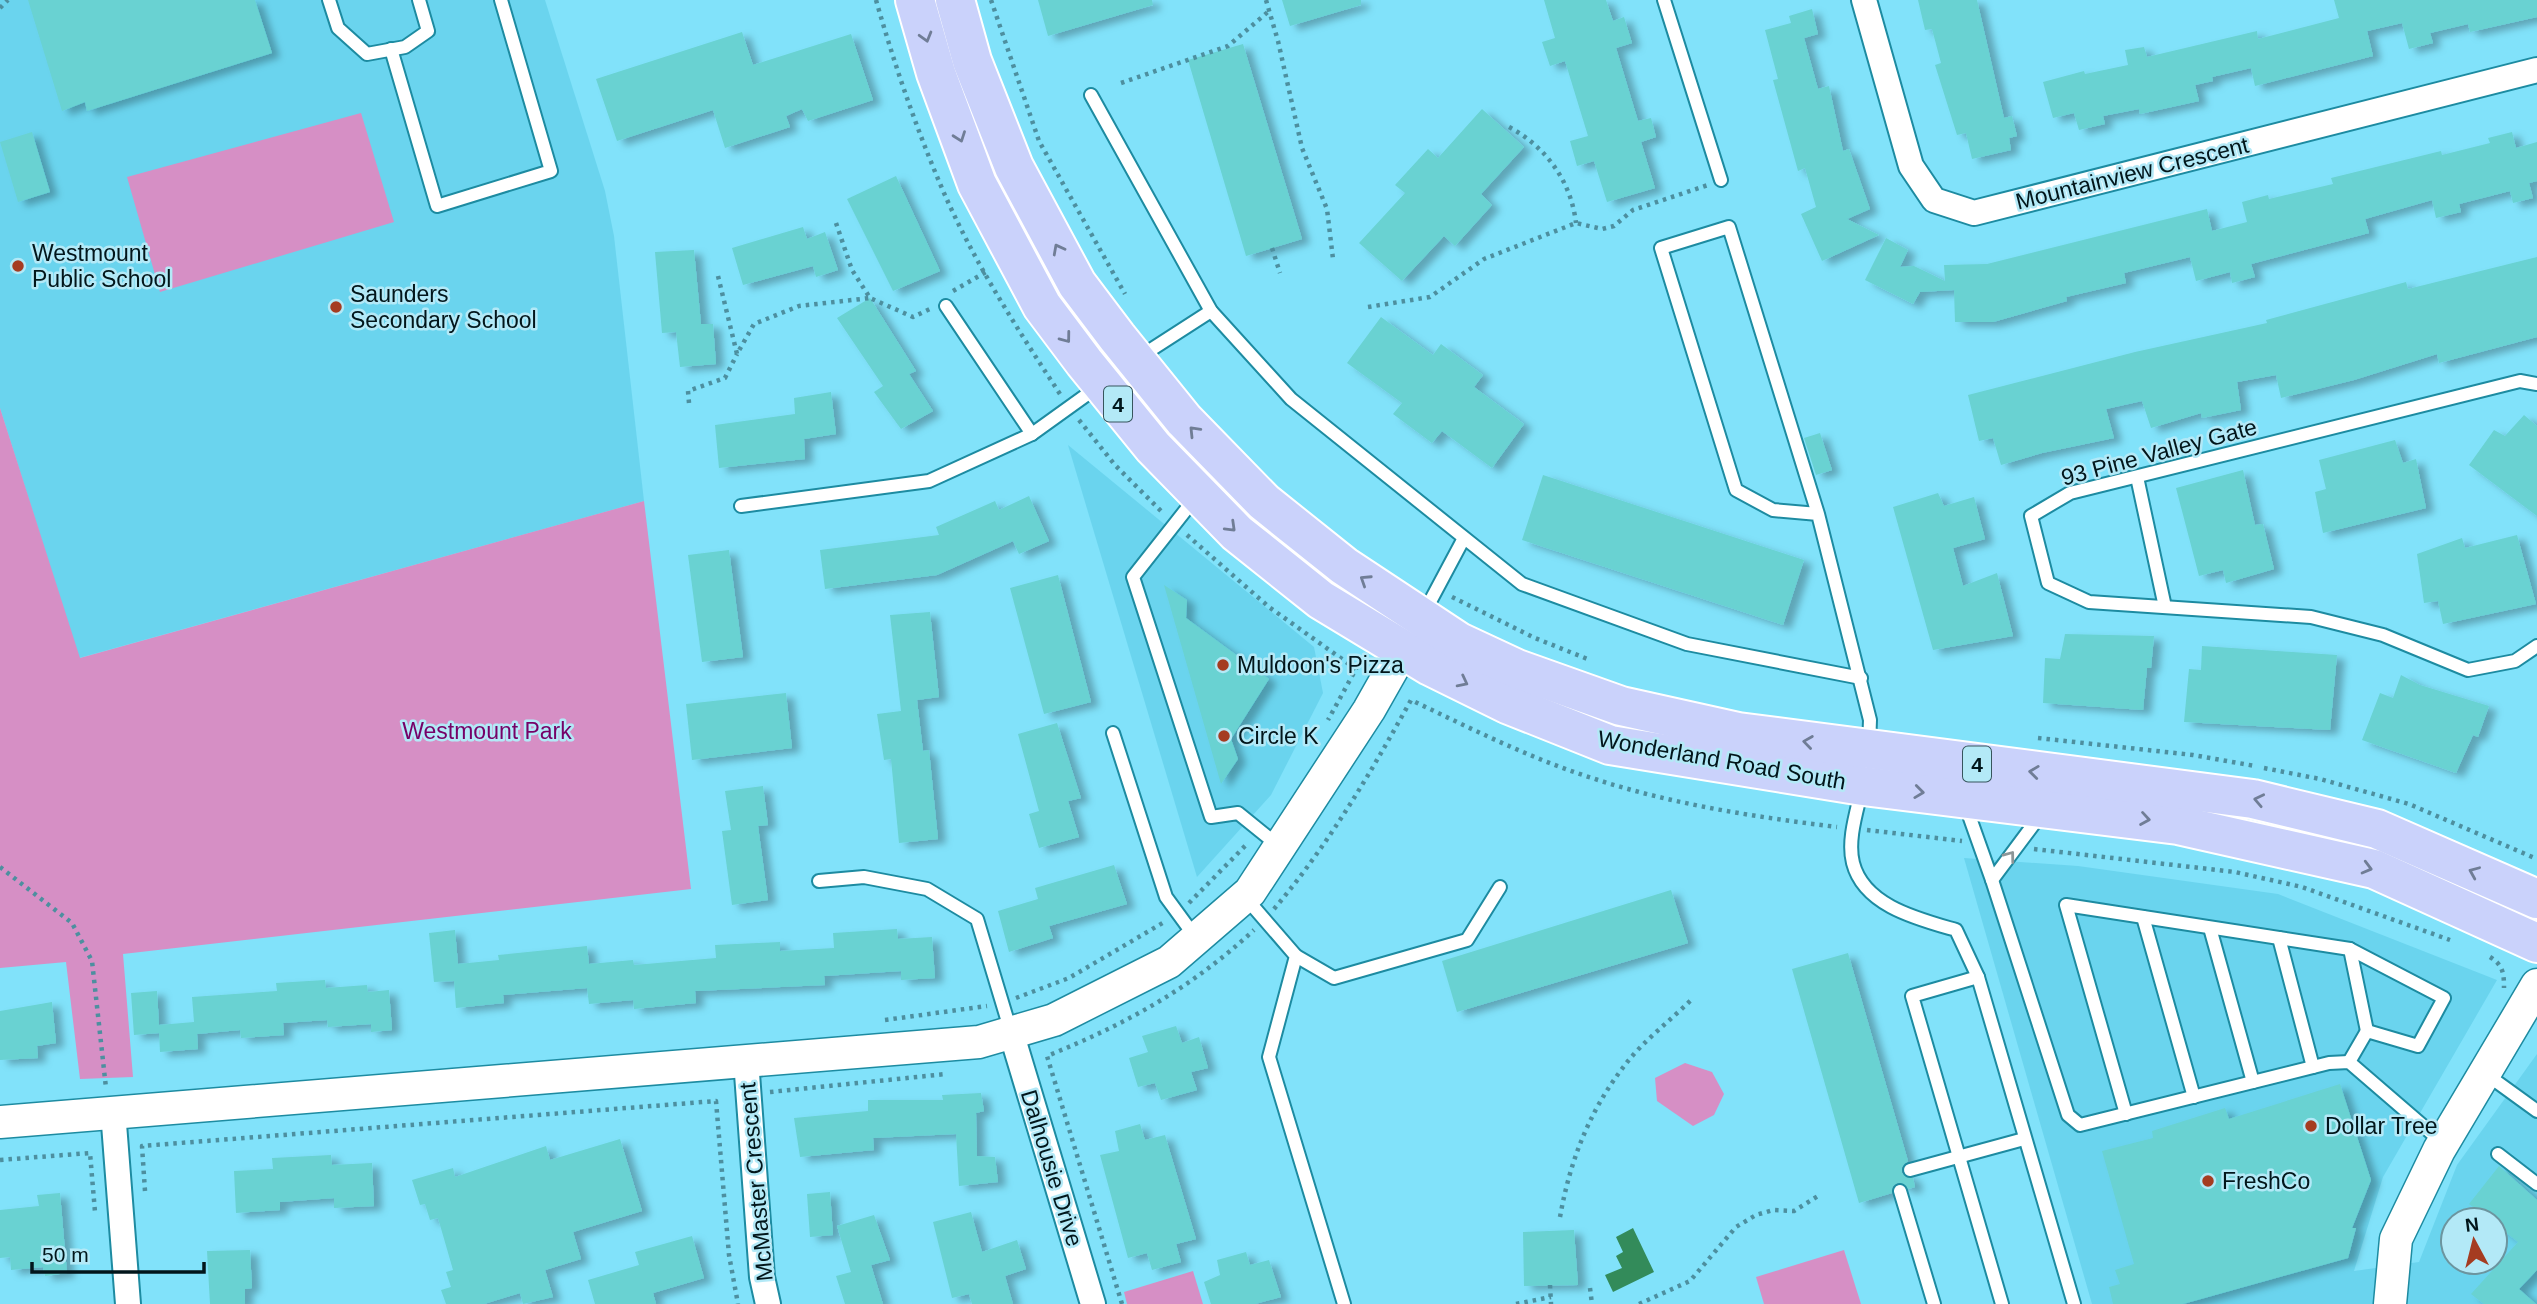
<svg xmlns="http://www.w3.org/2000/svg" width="2537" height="1304" viewBox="0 0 2537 1304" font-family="Arial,sans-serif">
  <defs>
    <filter id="shadow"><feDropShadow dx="8" dy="4.5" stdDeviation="3.5" flood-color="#0004"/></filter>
  </defs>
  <rect width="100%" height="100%" fill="#81e2fa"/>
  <g fill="#6ad4ee" fill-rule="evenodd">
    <polygon points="0,0 545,0 605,191 614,236 644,501 79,658 0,408"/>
    <polygon points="1068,445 1314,647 1323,693 1271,795 1197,877"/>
    <path d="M1964 858 2078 866 2278 894 2497 980 2383 1177 2354 1271 2419 1262 2457 1165 2537 1054V1304H2092ZM2453 1220H2495V1262H2453Z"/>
  </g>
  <g fill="#d68fc5">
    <polygon points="361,113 394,222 160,292 127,177"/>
    <polygon points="0,408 80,658 644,501 691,889 123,954 133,1077 80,1079 66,962 0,968"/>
    <polygon points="1685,1063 1712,1072 1724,1094 1714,1115 1693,1126 1657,1101 1655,1078"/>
    <polygon points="1844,1250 1861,1304 1764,1304 1756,1277"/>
    <polygon points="1193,1271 1203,1304 1127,1304 1124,1292"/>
  </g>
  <polygon fill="#338b5a" points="1633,1228 1654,1272 1613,1292 1605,1275 1622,1268 1616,1256 1623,1252 1616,1237"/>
  <g fill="#69d2d2" filter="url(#shadow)">
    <polygon points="28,0 255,0 272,53 87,111 85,102 62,111"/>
    <polygon points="1038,0 1152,0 1153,5 1048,36"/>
    <polygon points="1282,0 1361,0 1361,5 1290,26"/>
    <polygon points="1544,0 1606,0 1613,21 1624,17 1632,43 1616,48 1638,121 1651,118 1656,137 1641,142 1655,188 1607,202 1594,161 1577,166 1570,141 1588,136 1565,61 1550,66 1542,42 1555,38"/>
    <polygon points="1918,0 1977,0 2004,118 2012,116 2017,136 2009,138 2011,150 1972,159 1966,133 1957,135 1935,65 1941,63 1932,29 1925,30"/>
    <polygon points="2334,0 2537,0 2537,17 2470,32 2468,24 2430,33 2433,43 2409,49 2402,23 2367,31 2373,56 2255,86 2251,68 2212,77 2213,81 2195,85 2199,101 2140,114 2139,109 2103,116 2105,124 2079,130 2074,113 2053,118 2043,82 2084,71 2085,74 2128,65 2125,50 2144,47 2147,57 2257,31 2258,39 2339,18"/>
    <polygon points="1812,9 1818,34 1804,38 1818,89 1829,86 1843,151 1849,149 1870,209 1847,219 1879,235 1822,261 1801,214 1816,207 1805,168 1798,171 1773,80 1778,79 1765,30 1791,23 1789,16"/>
    <polygon points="742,32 753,65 851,34 873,100 808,121 802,109 786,116 790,127 725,148 713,110 617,141 596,79"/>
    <polygon points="1243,44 1302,239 1246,256 1188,60"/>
    <polygon points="1482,109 1524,147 1481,194 1492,205 1455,246 1444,236 1402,281 1359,243 1405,193 1395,185 1428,149 1438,158"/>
    <polygon points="32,132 50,192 18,202 0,142"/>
    <polygon points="2512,132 2516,148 2537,142 2537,181 2529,183 2533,198 2513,203 2510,191 2459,204 2461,212 2436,218 2432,200 2365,219 2369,233 2251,264 2255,277 2232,283 2230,272 2196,281 2190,257 2124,273 2126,283 2066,297 2067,301 1993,322 1955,322 1954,290 1920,292 1913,304 1865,280 1886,238 1908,250 1900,267 1914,266 1945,281 1944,265 1987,264 2207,209 2212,231 2247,222 2242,202 2268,195 2269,199 2333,184 2331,178 2441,151 2442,155 2490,143 2488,138"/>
    <polygon points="896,176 940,271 893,291 847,199"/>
    <polygon points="803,227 807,239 825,232 838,270 816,277 813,266 743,285 732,248"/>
    <polygon points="694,250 701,324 713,324 716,364 680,367 676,332 662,333 655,252"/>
    <polygon points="2537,257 2537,337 2439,363 2437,354 2354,380 2281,398 2276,375 2237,382 2241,410 2202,418 2201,413 2151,428 2142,401 2106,409 2114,438 2042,453 2001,465 1993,438 1979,441 1968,395 2135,352 2267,323 2266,320 2406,282 2408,289"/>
    <polygon points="870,298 916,371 909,374 933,411 901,429 874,392 883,386 837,318"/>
    <polygon points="1381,317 1433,355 1441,344 1483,375 1474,387 1524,424 1492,468 1442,431 1432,443 1393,414 1402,403 1347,363"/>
    <polygon points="831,392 836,434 804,439 805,459 719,468 715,425 795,414 794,398"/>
    <polygon points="2524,415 2537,426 2537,516 2469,465 2494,430 2505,436"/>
    <polygon points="1820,433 1832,470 1816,475 1804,438"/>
    <polygon points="2395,440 2403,463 2416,459 2426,508 2323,533 2315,492 2326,489 2319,460"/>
    <polygon points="2243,470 2255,525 2263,524 2274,569 2226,583 2223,570 2199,576 2176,488"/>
    <polygon points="1543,475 1804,560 1783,625 1522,540"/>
    <polygon points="1938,493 1944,506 1974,497 1985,539 1953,548 1963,586 1997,573 2013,636 1933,650 1893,507"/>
    <polygon points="1029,496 1049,541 1019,554 1013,541 937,575 825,589 820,550 939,535 936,527 995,501 999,510"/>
    <polygon points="2517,535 2536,604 2443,624 2438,601 2424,603 2417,554 2462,538 2465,548"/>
    <polygon points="729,550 743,657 702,662 688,555"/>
    <polygon points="1058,575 1091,702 1044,714 1010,588"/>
    <polygon points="1164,585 1187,600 1186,618 1269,679 1231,739 1238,759 1221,784"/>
    <polygon points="930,612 939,697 917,700 923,751 929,750 938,839 899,843 891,759 884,760 877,714 901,711 890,615"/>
    <polygon points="2065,634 2154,636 2151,668 2147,668 2143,710 2043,703 2045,658 2060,659"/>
    <polygon points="2202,646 2337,655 2330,730 2184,722 2189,669 2201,670"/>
    <polygon points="2401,675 2420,685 2489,706 2478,737 2473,735 2456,773 2362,740 2380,693 2393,698"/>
    <polygon points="786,693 792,748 692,760 686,704"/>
    <polygon points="1057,723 1081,798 1068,801 1079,837 1039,848 1029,814 1039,811 1018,734"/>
    <polygon points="763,786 768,825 758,826 768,900 732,905 722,831 731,830 725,791"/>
    <polygon points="1114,865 1127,904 1049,926 1053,938 1009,952 998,911 1038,899 1035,888"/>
    <polygon points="1671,890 1688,943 1457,1012 1442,961"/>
    <polygon points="897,929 898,939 932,937 935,978 901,980 901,971 824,976 825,985 695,991 696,1003 634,1009 633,1000 589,1004 587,988 503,995 504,1003 456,1008 454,981 434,982 429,933 455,930 458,964 499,960 498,955 587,946 589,964 633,960 634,965 716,958 715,945 780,942 780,951 834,948 833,933"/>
    <polygon points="1848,953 1908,1161 1902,1167 1902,1173 1913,1178 1915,1187 1908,1189 1898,1183 1893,1186 1892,1193 1859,1203 1792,969"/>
    <polygon points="325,980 326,988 367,985 368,992 389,990 392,1030 371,1032 371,1024 328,1027 327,1020 283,1023 284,1035 241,1038 240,1030 197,1034 198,1049 160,1052 159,1033 134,1035 131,993 157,991 159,1025 194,1022 192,997 277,991 276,983"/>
    <polygon points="52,1002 56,1043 37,1046 38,1058 0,1060 0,1011"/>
    <polygon points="1176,1026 1182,1043 1199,1037 1208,1068 1191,1072 1197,1090 1161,1100 1155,1083 1138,1087 1129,1058 1148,1052 1142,1036"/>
    <polygon points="2340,1084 2371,1180 2352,1228 2356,1228 2348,1258 2183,1304 2113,1304 2109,1287 2120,1284 2115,1270 2134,1264 2102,1151 2153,1138 2152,1131 2225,1108 2229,1119"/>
    <polygon points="981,1093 984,1111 976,1113 977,1156 995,1157 998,1182 959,1186 956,1134 873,1138 874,1150 800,1157 794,1118 868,1111 868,1100 943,1100 942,1095"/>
    <polygon points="1140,1124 1145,1140 1165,1135 1196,1239 1176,1244 1181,1262 1152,1270 1147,1253 1128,1258 1100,1155 1119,1151 1115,1131"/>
    <polygon points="620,1139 642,1211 573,1232 581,1259 545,1270 553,1297 523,1304 520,1293 484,1304 446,1304 441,1290 451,1287 446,1272 453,1270 438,1218 430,1220 425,1204 420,1205 412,1180 453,1168 455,1177 546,1146 550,1160"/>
    <polygon points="331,1155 332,1165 372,1163 374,1206 334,1208 334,1198 280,1202 280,1210 236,1213 234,1171 273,1169 272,1158"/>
    <polygon points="2499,1166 2537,1200 2537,1270 2519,1289 2536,1304 2484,1304 2471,1294 2518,1242 2495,1224 2495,1220 2490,1220 2469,1204"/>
    <polygon points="830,1192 833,1235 810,1237 807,1194"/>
    <polygon points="60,1193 67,1273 45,1276 43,1267 11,1270 10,1257 0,1258 0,1210 39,1206 37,1195"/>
    <polygon points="971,1212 982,1252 1017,1240 1026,1269 1005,1276 1013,1304 972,1304 969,1294 952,1298 933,1222"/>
    <polygon points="874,1215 890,1260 871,1265 883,1304 845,1304 836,1276 851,1272 837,1226"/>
    <polygon points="1574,1230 1578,1285 1524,1286 1523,1232"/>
    <polygon points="692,1236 704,1278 653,1293 656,1304 595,1304 588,1280 639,1265 635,1252"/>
    <polygon points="250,1250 252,1288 245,1289 245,1304 210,1304 207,1251"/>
    <polygon points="1246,1252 1250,1265 1269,1260 1281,1297 1255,1304 1211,1304 1204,1282 1220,1275 1217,1260"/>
  </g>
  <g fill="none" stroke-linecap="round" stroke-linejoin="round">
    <g stroke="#1d8ba1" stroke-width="16">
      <g id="service">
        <polyline points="329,0 338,28 367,54 405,47 428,31 419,0"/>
        <polyline points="1664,0 1721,180"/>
        <polyline points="391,49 437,206 551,171 501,0"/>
        <polyline points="1091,95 1211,311 1291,399 1522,584 1687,644 1861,678"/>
        <polyline points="946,306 1032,434"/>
        <polyline points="2537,384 2520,381 2070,493 2031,516 2048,583 2089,602 2311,617 2383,635 2468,670 2515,661 2537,646"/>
        <polyline points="2137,477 2165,607"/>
        <polyline points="1196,497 1133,577 1211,817 1238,813 1280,847"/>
        <polyline points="741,506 929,481 1032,434 1135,360 1211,311"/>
        <polyline points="1818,514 1773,510 1736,490 1661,248 1729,227 1818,514 1870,720 1869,746"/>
        <polyline points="1424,613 1464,538"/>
        <polyline points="1113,733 1166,897 1196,938"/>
        <path d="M1862 788C1857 811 1847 840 1853 863 1864 906 1918 919 1956 930L1978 977 2074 1304"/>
        <polyline points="1965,804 1992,880 2042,813"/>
        <polyline points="1992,880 2068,1115 2080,1125 2329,1063 2349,1062 2443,1143"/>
        <polyline points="819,881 864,877 927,889 977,919 1011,1032"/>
        <polyline points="1245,897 1296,956 1269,1057 1344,1304"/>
        <polyline points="2143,917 2194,1097"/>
        <polyline points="2210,928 2253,1082"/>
        <polyline points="2279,938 2313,1067"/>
        <polyline points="2350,949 2367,1031"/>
        <polyline points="1296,956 1334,978 1467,940 1500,887"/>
        <polyline points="1978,977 1912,996 2002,1304"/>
        <polyline points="2486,1074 2537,1111"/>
        <polyline points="2126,1114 2066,905 2350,949 2444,998 2418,1046 2367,1031 2349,1062"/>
        <polyline points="2498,1154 2537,1184"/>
        <polyline points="1910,1170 2024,1139"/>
        <polyline points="1900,1191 1934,1304"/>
      </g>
    </g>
    <g stroke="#1d8ba1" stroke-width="28">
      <g id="minor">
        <polyline points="1864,0 1911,166 1934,200 1974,213 2537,70"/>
        <polyline points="1011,1032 1093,1304"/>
        <polyline points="746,1060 762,1277 768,1304"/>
        <polyline points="113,1111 128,1304"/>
      </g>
    </g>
    <g stroke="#1d8ba1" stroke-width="35">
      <g id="tertiary">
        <polyline points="0,1122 979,1042 1054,1020 1169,962 1250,892 1369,710 1403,650"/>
        <polyline points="2390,1304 2396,1239 2439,1150 2537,985"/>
      </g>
    </g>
    <g stroke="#fff" stroke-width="42">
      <g id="primary">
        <polyline points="915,0 936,73 977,184 1042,306 1084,362 1153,447 1237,533 1321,600 1430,666 1507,704 1610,745 1863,786 2178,825 2374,869 2537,943"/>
        <polyline points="955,0 972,61 1014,167 1077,284 1117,337 1184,420 1264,502 1344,566 1459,642 1517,669 1621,706 1738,732 2253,799 2377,829 2537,899"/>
      </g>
    </g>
    <g stroke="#4d8f9f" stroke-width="4.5" stroke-dasharray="3.5 5" stroke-linecap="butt">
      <path d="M876 0C894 63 915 125 941 186 972 259 1016 327 1060 394"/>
      <polyline points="991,0 1039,141 1125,294"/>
      <polyline points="1266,0 1278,41 1302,148 1327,209 1333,259"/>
      <polyline points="0,8 8,0"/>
      <polyline points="1121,83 1228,46 1269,11"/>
      <path d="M1509 127C1546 147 1571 181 1576 223"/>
      <polyline points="836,223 852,270 870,298 913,317 932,308"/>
      <polyline points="1272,248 1280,273"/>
      <polyline points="718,276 737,354 754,324 799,306 870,298"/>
      <polyline points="953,291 986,272"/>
      <polyline points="1368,307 1430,297 1484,259 1576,223 1602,229 1614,226 1633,210 1708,185"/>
      <polyline points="689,403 688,391 725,378 737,354"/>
      <polyline points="1079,420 1115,465 1162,512"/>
      <polyline points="1187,535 1269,607 1356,669 1328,720"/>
      <polyline points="1452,597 1535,638 1590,660"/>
      <polyline points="2038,738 2193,755 2255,766"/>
      <polyline points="2264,768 2320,779 2409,804 2537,859"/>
      <polyline points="1867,830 1962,841"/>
      <polyline points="2034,849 2235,872 2302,887 2450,940"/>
      <polyline points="0,867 72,923 92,961 106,1088"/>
      <polyline points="1189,903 1247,844"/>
      <path d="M1274 909C1329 844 1370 774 1411 700 1470 728 1529 758 1592 778 1670 804 1755 817 1837 827"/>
      <path d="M2490 957C2503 965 2504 973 2504 988"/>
      <polyline points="1016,998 1069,978 1166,921"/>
      <polyline points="885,1020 987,1006"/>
      <polyline points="770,1092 946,1074"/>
      <polyline points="0,1160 90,1153 95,1212"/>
      <polyline points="145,1191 142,1146 716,1101 729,1255 738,1304"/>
      <path d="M1560 1217C1570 1161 1589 1111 1625 1065 1643 1041 1670 1021 1691 1000"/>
      <polyline points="1550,1285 1551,1304"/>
      <polyline points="1590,1288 1592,1304"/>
      <path d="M1122 1304 1047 1056C1126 1024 1190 989 1254 930"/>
      <polyline points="1516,1304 1551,1297"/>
      <polyline points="1639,1304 1690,1281 1736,1227 1756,1215 1773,1210 1794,1211 1818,1196"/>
    </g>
    <use href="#service" stroke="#fff" stroke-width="12"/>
    <use href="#minor" stroke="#fff" stroke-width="24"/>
    <use href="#tertiary" stroke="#fff" stroke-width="32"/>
    <use href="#primary" stroke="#cad2fb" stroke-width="38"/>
  </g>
  <defs><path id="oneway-chevron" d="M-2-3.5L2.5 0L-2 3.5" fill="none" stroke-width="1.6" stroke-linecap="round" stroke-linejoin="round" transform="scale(1.75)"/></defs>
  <g stroke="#707d96">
    <use href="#oneway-chevron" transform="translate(926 37) rotate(74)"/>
    <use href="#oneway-chevron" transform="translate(960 137) rotate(70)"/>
    <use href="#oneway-chevron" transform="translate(1058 249) rotate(-118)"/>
    <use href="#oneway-chevron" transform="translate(1066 338) rotate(53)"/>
    <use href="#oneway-chevron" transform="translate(1194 431) rotate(-134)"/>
    <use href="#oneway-chevron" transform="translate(1231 527) rotate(44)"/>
    <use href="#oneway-chevron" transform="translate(1365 580) rotate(-147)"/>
    <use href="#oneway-chevron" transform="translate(1463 682) rotate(27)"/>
    <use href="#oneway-chevron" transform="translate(1808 742) rotate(-172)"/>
    <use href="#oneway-chevron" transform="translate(2034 772) rotate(-173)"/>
    <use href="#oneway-chevron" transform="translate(1919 792) rotate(7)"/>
    <use href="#oneway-chevron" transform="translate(2259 800) rotate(-168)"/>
    <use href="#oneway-chevron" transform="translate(2145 819) rotate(9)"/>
    <use href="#oneway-chevron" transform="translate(2367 868) rotate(15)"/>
    <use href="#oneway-chevron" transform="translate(2474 872) rotate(-157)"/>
  </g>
  <use stroke="#8d9698" href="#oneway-chevron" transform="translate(2010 856) rotate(-53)"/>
  <g fill="#a53c21" stroke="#b3e9f7" stroke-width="2.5">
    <circle cx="18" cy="266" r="7"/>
    <circle cx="336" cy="307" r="7"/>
    <circle cx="1223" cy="665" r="7"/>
    <circle cx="1224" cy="736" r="7"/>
    <circle cx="2311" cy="1126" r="7"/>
    <circle cx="2208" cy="1181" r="7"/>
  </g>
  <g text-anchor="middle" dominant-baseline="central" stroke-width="5" stroke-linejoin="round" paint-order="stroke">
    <g fill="#b3e9f7" stroke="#37555d" stroke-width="2">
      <rect x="1104" y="386.5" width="28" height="35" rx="5"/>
      <rect x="1963" y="746.5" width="28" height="35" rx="5"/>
    </g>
    <g font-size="21" font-weight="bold" fill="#02161b">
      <text x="1118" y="404">4</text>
      <text x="1977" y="764">4</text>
    </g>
    <g font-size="23" fill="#02161b" stroke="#b3e9f7">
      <text transform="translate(2132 173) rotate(-14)">Mountainview Crescent</text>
      <text transform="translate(2159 452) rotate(-15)">93 Pine Valley Gate</text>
      <text transform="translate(1722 760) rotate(10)">Wonderland Road South</text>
      <text transform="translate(1052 1168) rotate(73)">Dalhousie Drive</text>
      <text transform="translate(756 1182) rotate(-95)">McMaster Crescent</text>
    </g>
    <g font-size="23" fill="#02161b" stroke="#b3e9f7" text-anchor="start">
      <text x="32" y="253">Westmount<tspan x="32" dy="26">Public School</tspan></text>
      <text x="350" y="294">Saunders<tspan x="350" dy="26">Secondary School</tspan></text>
      <text x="1237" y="665">Muldoon's Pizza</text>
      <text x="1238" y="736">Circle K</text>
      <text x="2325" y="1126">Dollar Tree</text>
      <text x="2222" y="1181">FreshCo</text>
    </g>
    <g font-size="23" fill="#760167" stroke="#b3e9f7">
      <text x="487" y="731">Westmount Park</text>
    </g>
  </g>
  <g transform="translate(2474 1241) rotate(353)"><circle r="33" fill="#b3e9f7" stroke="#6c959f" stroke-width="2"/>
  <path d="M0-5L12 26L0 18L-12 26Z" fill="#a53c21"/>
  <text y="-10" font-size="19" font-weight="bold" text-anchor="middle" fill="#02161b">N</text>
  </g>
  <path d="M32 1262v10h172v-10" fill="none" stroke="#02161b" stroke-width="3.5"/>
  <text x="42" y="1262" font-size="21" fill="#02161b" stroke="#b3e9f7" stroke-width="5" paint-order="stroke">50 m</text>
</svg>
